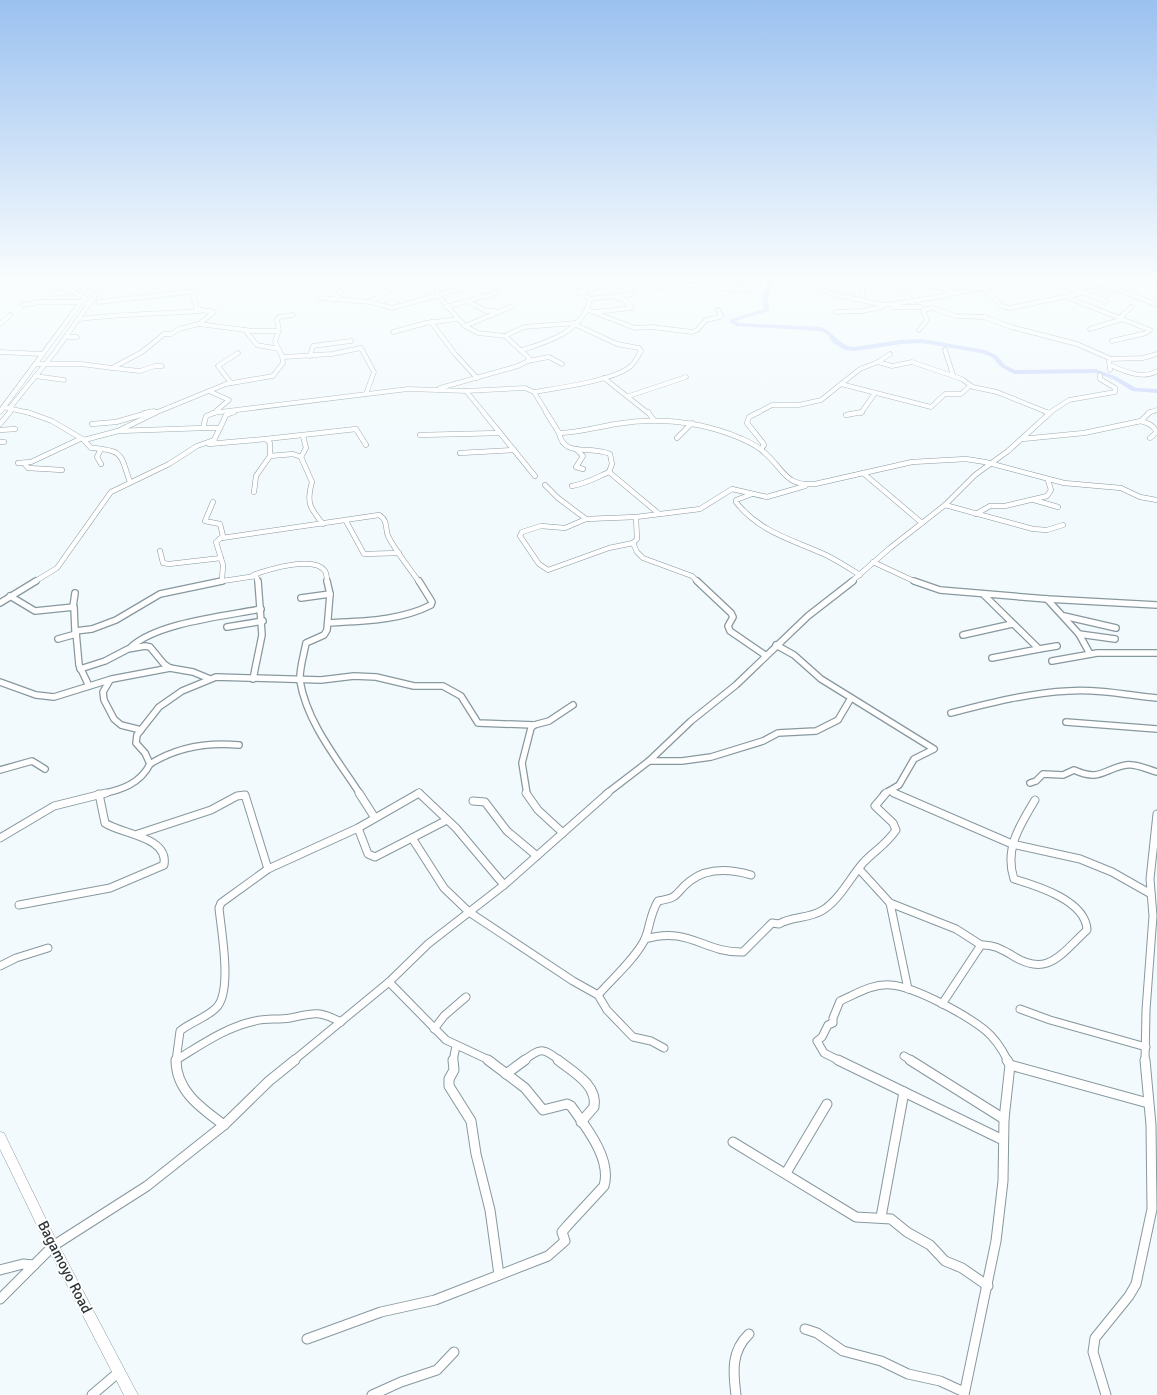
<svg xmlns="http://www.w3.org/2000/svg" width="1157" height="1395" viewBox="0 0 1157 1395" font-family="Signika,sans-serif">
  <rect width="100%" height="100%" fill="#f2fafd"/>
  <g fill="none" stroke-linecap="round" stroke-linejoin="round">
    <polyline stroke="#c7d4fc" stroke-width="1" points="302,278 300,279 308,281"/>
    <path fill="#c7d4fc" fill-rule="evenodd" d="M701 278C713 277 726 280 738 280 749 280 760 278 771 280L773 284 768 298 769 311 735 321 739 323 821 327C836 333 837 345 854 347L901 340 922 339 985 350 996 355 1005 365 1015 370 1096 369 1117 377 1136 388 1157 389V393L1132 391 1113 379 1095 373 1014 374 1001 367 992 357 981 353 922 343 901 344 854 351 845 350 833 343 827 334 820 331 736 326 729 322 731 319 764 309 762 298 767 282 736 284Z"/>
    <g stroke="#87989f" stroke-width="5">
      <g id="minor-far4">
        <polyline points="41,278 84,297"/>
        <polyline points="116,278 136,278"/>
        <polyline points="138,278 166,285"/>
        <polyline points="439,278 437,286 438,296 465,326 478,333 505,336 529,358 528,361 518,366 440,388"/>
        <polyline points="630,278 642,284 667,288 691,285 746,290 759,284"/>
        <polyline points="815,278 817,287 831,294 885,305 932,298 1031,278 1060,285 1106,301"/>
        <polyline points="842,278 867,283"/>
        <polyline points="908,278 953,292"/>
        <polyline points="983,278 999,283"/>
        <polyline points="1089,278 1157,305"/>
        <polyline points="899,285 913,303"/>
        <polyline points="23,287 50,282"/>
        <polyline points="982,287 1002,306 1010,308 1112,287"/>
        <polyline points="70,290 93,281 95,278"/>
        <polyline points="577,292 633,278"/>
        <polyline points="52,294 70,292"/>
        <polyline points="1066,297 1150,330 1146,333 1112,341"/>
        <polyline points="320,298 371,302 395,286 385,278"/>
        <polyline points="590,299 632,294"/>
        <polyline points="334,300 353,278"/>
        <polyline points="861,300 864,284 874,281 876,278"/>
        <polyline points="371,302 392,308 475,285"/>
        <polyline points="469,302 486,311 496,311"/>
        <polyline points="23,305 39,302 80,302"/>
        <polyline points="446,307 496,293"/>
        <polyline points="893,307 921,307"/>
        <polyline points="588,310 635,328 652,327 692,332 697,330 706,320 720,317 721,315 718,310"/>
        <polyline points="595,312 632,308 623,299 611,297"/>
        <polyline points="835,312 863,311 882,307"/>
        <polyline points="1120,318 1131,307"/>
        <path d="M79 319C119 314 160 314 201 311"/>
        <polyline points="431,322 455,354 477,378"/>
        <polyline points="0,324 10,315"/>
        <polyline points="199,324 253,331 278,331"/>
        <polyline points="465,326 513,306"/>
        <polyline points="1090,329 1123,319"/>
        <polyline points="245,330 257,345 279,349"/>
        <polyline points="919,330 927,320 923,310 932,308 956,316 984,317 1011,327 1077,344 1111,359"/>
        <polyline points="393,332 426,323 457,319"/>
        <polyline points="505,336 524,327 576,323"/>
        <polyline points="66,337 77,337"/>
        <path d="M522 350C549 342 584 330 590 299L585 295 537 278"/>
        <polyline points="945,350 953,375"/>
        <polyline points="0,352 42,354"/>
        <polyline points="310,356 313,346 351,341"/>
        <polyline points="284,357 332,354 361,348 374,372 366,394"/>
        <polyline points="528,361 549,357 562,364"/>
        <polyline points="878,362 892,366 912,362 962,379 973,387 997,392 1049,413"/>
        <polyline points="35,364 81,364 112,368 142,352 164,334 171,334 179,329 199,324 214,312 197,309 193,294 189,292 98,302"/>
        <path d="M1110 365C1124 371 1143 380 1157 371"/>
        <polyline points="112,368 140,371 155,366 162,366"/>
        <polyline points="1110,370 1109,361 1111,359 1143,358 1157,354"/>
        <polyline points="35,376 64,380"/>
        <polyline points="604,378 648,413"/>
        <polyline points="231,383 218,366 238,353"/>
        <polyline points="841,384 931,407 945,394 961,394 970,386"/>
        <polyline points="209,391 229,400 216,411"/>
        <polyline points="466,391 484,413"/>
        <path d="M534 392C558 388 611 381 630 367 634 364 638 356 641 351L639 348 617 344 574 324"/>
        <polyline points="629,396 686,377"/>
        <polyline points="3,407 30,413"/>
        <polyline points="9,409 55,352 107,278"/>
        <polyline points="9,413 12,409"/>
        <polyline points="144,413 154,411"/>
        <polyline points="155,413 226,384 273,376 283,363 282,356 275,342 279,330 277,320 279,317 293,315"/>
        <polyline points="212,413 408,389 466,391 525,388 534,392 547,413"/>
        <polyline points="231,413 234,412"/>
        <polyline points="757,413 772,405 799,405 821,400 860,369 878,362 890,354"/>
        <polyline points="861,413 875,393"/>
        <polyline points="1049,413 1069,400 1115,392 1115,388 1100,379 1100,375"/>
        <polyline points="1148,413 1157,410"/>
      </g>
    </g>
    <g stroke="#87989f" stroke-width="5.5">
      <g id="minor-far3">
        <polyline points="27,412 52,421 84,440 118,431 203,428 206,416 217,412"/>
        <polyline points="483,412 535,476"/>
        <path d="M546 412 559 433C578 433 597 427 616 424 659 417 699 421 740 438 749 442 759 446 766 454 785 471 785 486 815 484L912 462 966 459 985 462 1064 483 1121 488 1140 497 1157 500"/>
        <polyline points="648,412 653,419"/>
        <polyline points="759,412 749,417 747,423 763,443 764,445 761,449"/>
        <polyline points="1046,412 1049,413"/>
        <polyline points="846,415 862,412"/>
        <polyline points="1141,421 1150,412"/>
        <polyline points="0,424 10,412"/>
        <polyline points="92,424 116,422 151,412"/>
        <polyline points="203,428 220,428 214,440 215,442"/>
        <polyline points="220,428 226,415 234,412"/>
        <polyline points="0,430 15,429"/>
        <polyline points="120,430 157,412"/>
        <path d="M559 433C564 458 589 445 610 454L612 464 609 472C595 478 588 483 572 486"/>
        <polyline points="420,435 500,433"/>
        <path d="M303 436 306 448 301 457 312 482C306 503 310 508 323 524"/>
        <polyline points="677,438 692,423"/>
        <polyline points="266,439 356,429 366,445"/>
        <path d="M1022 439 1084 433 1141 421C1148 423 1153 425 1157 432L1150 438"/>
        <path d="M84 440 91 448C124 450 120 454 130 482"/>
        <polyline points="0,442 4,442"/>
        <polyline points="209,444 266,439 270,443 270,456 293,454 301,457"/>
        <polyline points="101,449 97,457 101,464"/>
        <polyline points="576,449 583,456 576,467 583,469"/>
        <polyline points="460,453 514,450"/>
        <polyline points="18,463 31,462 80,439"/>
        <polyline points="24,463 28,468 62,470"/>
        <polyline points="609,472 658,513"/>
        <polyline points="863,473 922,523"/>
        <polyline points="545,485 558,498 586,519"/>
        <polyline points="254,492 256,476 270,456"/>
        <path d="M752 494 736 500V502C759 532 793 540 826 555 838 561 849 568 860 575"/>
        <polyline points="1034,500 1058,507"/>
        <polyline points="213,502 205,521 220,524 223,536 216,542 223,565 222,580"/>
        <polyline points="945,505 1033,529 1047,530 1063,525"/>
        <polyline points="976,514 990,506 1005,506 1047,496 1051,490 1048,480"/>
        <polygon points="636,517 637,539 633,543 609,548 548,570 539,564 520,536 522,532 541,526 565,528 586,519"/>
        <polyline points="636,517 700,509 732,489 767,497 805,486"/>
        <polyline points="346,521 364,554 399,553"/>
        <path d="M222 538 379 515C388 520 385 528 388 536 396 552 409 567 419 582"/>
        <polyline points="633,543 637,552 643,558 692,576 698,582"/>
        <polyline points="160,551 163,563 169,564 221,558"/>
        <polyline points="873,562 916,582"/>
        <path d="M253 575C267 570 314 555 325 571 326 573 327 579 327 582"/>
        <polyline points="34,582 57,568 111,492 169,464 197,446 214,440"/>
        <polyline points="216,582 256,576 258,582"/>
        <polyline points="851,582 890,548 945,505 975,475 1008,451 1051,412"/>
      </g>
    </g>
    <g stroke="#87989f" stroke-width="8">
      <g id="minor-far2">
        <path d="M327 581 330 594 327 630 324 635 306 643C304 654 299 670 300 681 307 723 338 760 360 794"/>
        <polyline points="697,581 731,613 733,617 728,626 730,631 765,655"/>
        <polyline points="914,581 940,590 1047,599 1157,605"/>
        <polyline points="983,594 1039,649 1057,646"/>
        <polyline points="10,596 35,611 74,607 75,631 92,629 116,620 160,594 222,581"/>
        <polyline points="301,598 330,594"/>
        <polyline points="1047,599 1079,634 1090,654"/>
        <polyline points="0,603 36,581"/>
        <polyline points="73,607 75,593"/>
        <polyline points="1064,616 1116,628"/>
        <path d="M328 623C362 621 400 621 431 605L432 602 419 581"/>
        <polyline points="227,627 263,621"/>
        <polyline points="76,632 79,665 89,686"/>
        <polyline points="1079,634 1115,639"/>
        <polyline points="963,635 1012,624"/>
        <polyline points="58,639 76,634"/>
        <polyline points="776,645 794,655 821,679 934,749 914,759 899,785 884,794"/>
        <path d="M130 648C155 623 225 616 261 609"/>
        <polyline points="992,658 1039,649"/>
        <polyline points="1052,661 1097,653 1157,653"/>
        <polyline points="80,669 105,661 128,649 145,646 150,647 164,664 170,668 193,672 210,679"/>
        <polyline points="253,679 262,635 258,581"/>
        <polyline points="110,680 103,692 104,700 114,719 121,725 141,730"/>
        <polyline points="0,682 36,695 54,697 112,679 170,668"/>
        <path d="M951 713C990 703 1028 693 1068 691 1098 689 1128 695 1157 698"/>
        <polyline points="1066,722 1157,729"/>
        <polyline points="649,761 682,761 711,757 763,741 778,733 816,731 838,720 851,698"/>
        <path d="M150 764C177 747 207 742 239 745"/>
        <polyline points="0,770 32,761 45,769"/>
        <path d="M1030 783 1036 781 1043 774 1063 775 1074 770C1101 782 1103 769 1126 765 1135 763 1149 770 1157 772"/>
        <polyline points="889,791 897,794"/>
        <path d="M101 794C121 790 140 784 150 764L145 753 136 743 137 735 159 707 182 691 216 677 321 680 354 676 376 677 414 686H443L461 696 478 723 534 725"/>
        <polyline points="417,794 420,794"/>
        <polyline points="527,794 522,763 531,728 534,725 549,721 573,705"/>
        <polyline points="606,794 649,761 691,721 736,685 808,616 853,581"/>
      </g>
    </g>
    <g stroke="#87989f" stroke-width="9">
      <g id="minor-far1">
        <polyline points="359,793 375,818"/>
        <polyline points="419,793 456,828 504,885"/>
        <polyline points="526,793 538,810 563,833"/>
        <polyline points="894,793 1012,844 1080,859 1112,872 1151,894"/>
        <polyline points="473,801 485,802 507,831 537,856"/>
        <polyline points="358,828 368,854 375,857 447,820"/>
        <polyline points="138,834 211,810 237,796 245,795 268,869"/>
        <polyline points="0,838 54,806 106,793"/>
        <polyline points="412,838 444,888 469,912 573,981 598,995 607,1010 633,1037 651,1041 664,1048"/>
        <polyline points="859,869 890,903 908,989"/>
        <polyline points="890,903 956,929 981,945"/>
        <path d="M19 905 110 888 164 865C169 836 120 834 105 823L99 794"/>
        <path d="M645 939C690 926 703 953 743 952L772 923 779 924C792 916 809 919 823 910 840 899 850 878 863 863 875 850 885 846 896 830L893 823 875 806 886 793"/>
        <polyline points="0,966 16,958 48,948"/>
        <polyline points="389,982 446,1040 491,1061"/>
        <path d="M598 995C613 978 633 961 644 941 650 929 649 916 658 901 682 897 673 894 690 881 708 867 730 869 751 875"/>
        <path d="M942 1004 981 945C992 944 1001 949 1010 954 1047 979 1060 955 1087 930 1086 901 1038 886 1014 879 1004 849 1020 825 1035 800"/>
        <polyline points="1020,1009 1050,1020 1146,1047"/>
        <polyline points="434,1029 444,1016 466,997"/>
        <polyline points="904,1056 912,1061"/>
        <path d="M176 1060C201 1045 226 1027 255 1021 267 1018 278 1020 290 1018 314 1013 317 1010 341 1022"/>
        <path d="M176 1061 180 1031C191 1022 206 1018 216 1008 233 992 221 930 219 908L221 903 268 869 358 828 419 793"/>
        <polyline points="293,1061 389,982 428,944 504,885 608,793"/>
        <polyline points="453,1061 456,1046"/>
        <path d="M523 1061C541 1048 542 1047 560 1061"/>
        <path d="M840 1061 824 1053 817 1041 822 1037 828 1025 833 1023V1018L840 1001C856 994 873 983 891 985 916 987 966 1015 985 1030 996 1039 1002 1049 1008 1061"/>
        <polyline points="1145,1061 1146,1010 1153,916 1150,879 1157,814"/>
      </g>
    </g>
    <g stroke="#87989f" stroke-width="11">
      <g id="minor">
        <path d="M176 1060C176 1091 201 1108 224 1125"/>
        <polyline points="453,1060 454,1070 449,1079 449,1086 471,1121 476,1154 490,1210 499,1275"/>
        <path d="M558 1060C573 1072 598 1085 594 1107L581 1122"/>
        <polyline points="838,1060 1003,1140"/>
        <polyline points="910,1060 1004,1119"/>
        <polyline points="1010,1065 1148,1103"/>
        <polyline points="506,1074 525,1060"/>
        <polyline points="733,1142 856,1217 891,1219 907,1232 930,1245 945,1261 962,1268 988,1286"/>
        <polyline points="786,1173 827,1104"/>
        <polyline points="881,1217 904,1092"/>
        <polyline points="0,1270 23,1264 34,1265"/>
        <polyline points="0,1299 53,1246 147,1186 224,1125 269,1081 295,1060"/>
        <polyline points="805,1329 817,1333 843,1351 881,1361 908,1374 940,1381 964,1392"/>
        <path d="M307 1339 381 1312 435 1300 548 1256 565 1241 562 1232 567 1226 604 1186C612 1159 586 1127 571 1106L567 1104 543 1110 525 1088 488 1060"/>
        <polyline points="92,1395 119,1372"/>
        <polyline points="372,1395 401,1382 437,1370 454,1352"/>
        <path d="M736 1395C733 1372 731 1351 749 1334"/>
        <polyline points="964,1395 996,1241 1003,1181 1004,1119 1010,1065 1007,1060"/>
        <polyline points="1106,1395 1093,1352 1095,1338 1129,1296 1136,1284 1152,1209 1151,1125 1145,1060"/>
      </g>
    </g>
    <g stroke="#87989f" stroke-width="1">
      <g id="highway">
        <polygon points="97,278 101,278 2,413 0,414 0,408"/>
        <polygon points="0,1132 4,1133 57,1242 138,1395 124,1395 49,1250 0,1149"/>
      </g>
    </g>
    <use href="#minor-far4" stroke="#fff" stroke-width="4"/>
    <use href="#minor-far3" stroke="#fff" stroke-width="4.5"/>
    <use href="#minor-far2" stroke="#fff" stroke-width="5.5"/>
    <use href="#minor-far1" stroke="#fff" stroke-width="7"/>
    <use href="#minor" stroke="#fff" stroke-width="9"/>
    <use href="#highway" fill="#fff" fill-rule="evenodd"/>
  </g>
  <linearGradient id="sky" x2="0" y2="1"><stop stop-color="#9bc1f0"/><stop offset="0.59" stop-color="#f9fdfe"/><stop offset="1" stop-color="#f9fdfe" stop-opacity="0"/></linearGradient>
  <rect width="1157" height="473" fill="url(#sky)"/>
  <g text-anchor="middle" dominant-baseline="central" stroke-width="4" stroke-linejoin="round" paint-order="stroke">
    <g font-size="15" fill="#2c3336" stroke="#fff">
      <text transform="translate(65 1267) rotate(63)">Bagamoyo Road</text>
    </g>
  </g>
</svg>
